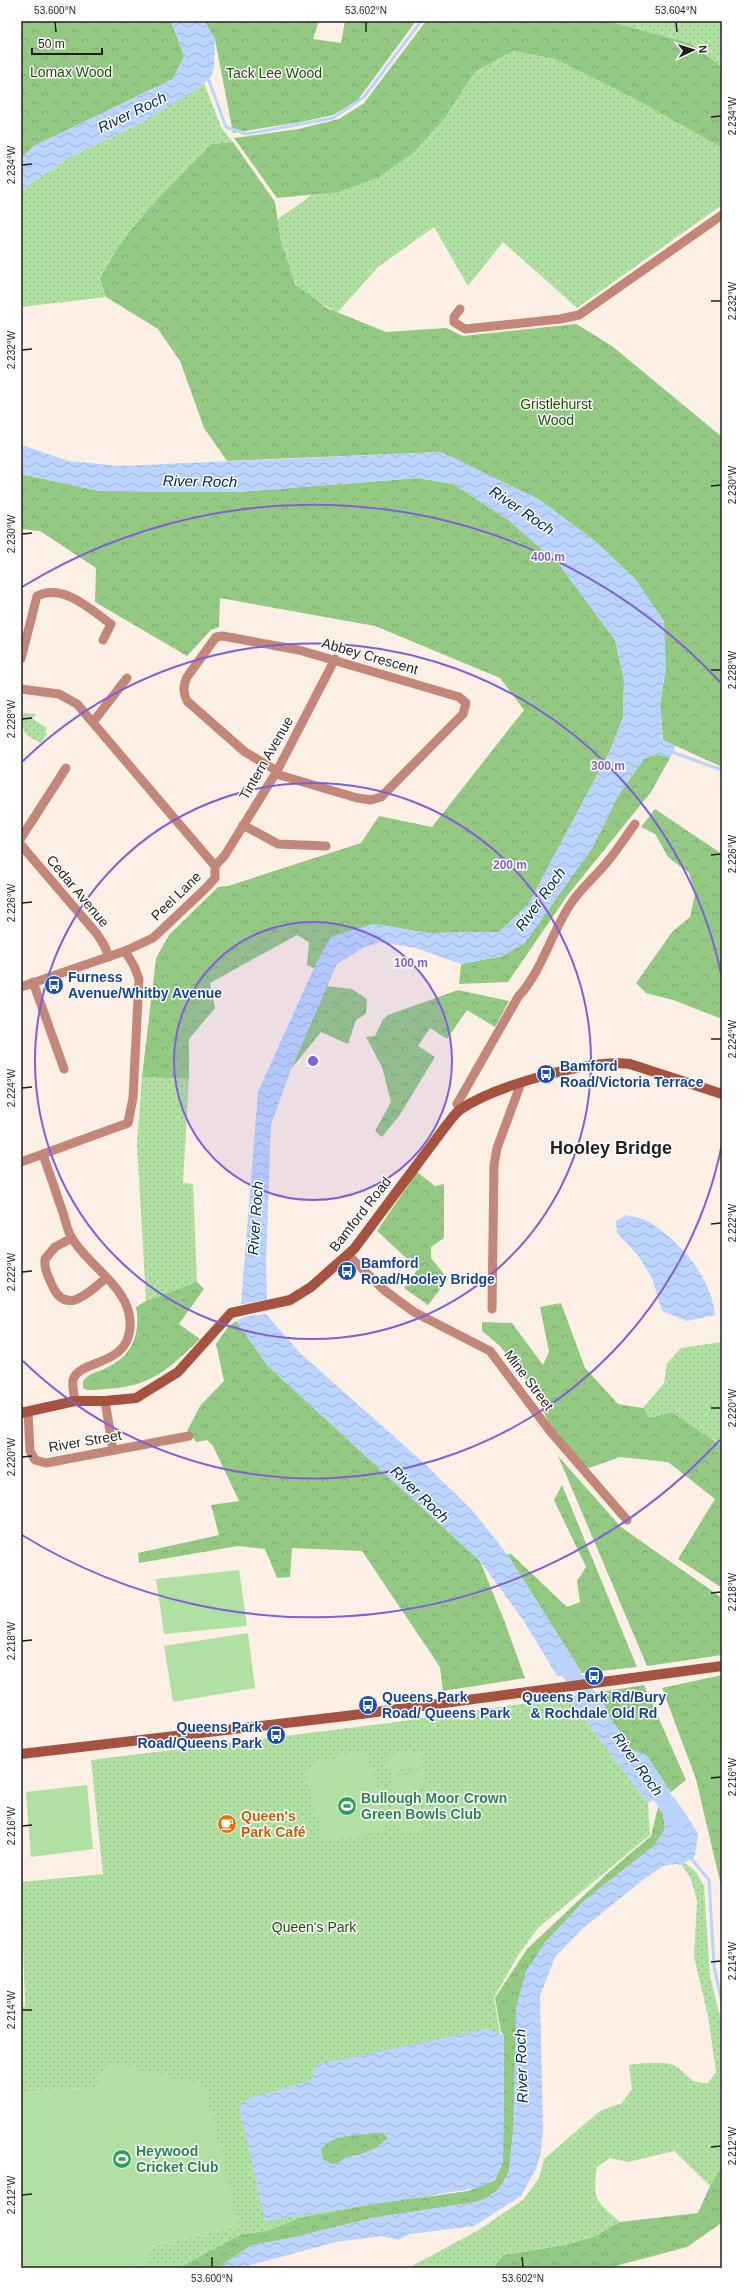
<svg xmlns="http://www.w3.org/2000/svg" width="743" height="2289" viewBox="0 0 743 2289" font-family="Helvetica,sans-serif">
  <defs>
    <pattern id="green-dots" width="8" height="8" patternUnits="userSpaceOnUse"><rect width="8" height="8" fill="#b0e0a2"/><path d="M2 2h.1M6 6h.1" fill="none" stroke="#97c08b" stroke-width="1.8" stroke-linecap="round"/></pattern>
    <pattern id="forest-crowns" width="20" height="18" patternUnits="userSpaceOnUse"><rect width="20" height="18" fill="#94c984"/><path d="M2 6a3 3 0 1 1 6 0M12 15a3 3 0 1 1 6 0" fill="none" stroke="#7fac71"/></pattern>
    <pattern id="water-waves" width="16" height="10" patternUnits="userSpaceOnUse"><rect width="16" height="10" fill="#bad4ff"/><path d="M0 5q4-4 8 0t8 0" fill="none" stroke="#a0b6da"/></pattern>
  </defs>
  <rect width="100%" height="100%" fill="#fcefe5"/>
  <g fill="url(#green-dots)">
    <polygon points="607,21 722,21 722,67 690,43"/>
    <path d="M513 51 555 59 637 100 722 148V205L577 308 503 242 468 286 434 227 378 267 338 312C328 308 300 292 295 282 284 264 280 240 278 219L313 194 339 192 446 116 475 72Z"/>
    <polygon points="204,83 222,129 233,142 211,144 153,204 109,261 100,279 106,297 21,307 21,193 31,183 73,155 135,126"/>
    <path d="M24 713 36 714 33 719 47 728 45 733 47 734 41 743C25 735 23 735 21 716Z"/>
    <polygon points="142,1077 189,1079 183,1183 193,1184 197,1282 146,1301 137,1144"/>
    <polygon points="722,1342 722,1446 672,1412 650,1418 643,1408 664,1383 667,1363 681,1348"/>
    <polygon points="568,1697 648,1803 650,1835 538,1928 517,1957 494,1998 504,2057 495,2179 252,2242 219,2268 138,2268 146,2259 152,2246 238,2225 95,2090 70,2088 21,2093 21,2007 25,2006 21,1882 103,1874 91,1760 389,1723"/>
    <path d="M685 1863 696 1872 704 1886 710 1976 722 2025V2166L710 2186 674 2151 628 2162 610 2158 597 2167C592 2200 596 2201 620 2222L593 2237 564 2245 503 2255 493 2268H408L477 2231 523 2200 539 2178 544 2159 600 2111 622 2103 632 2089 629 2065C639 2063 665 2061 673 2065 690 2074 686 2083 708 2083L716 2072 708 2016 694 1957 697 1901 691 1879 682 1865Z"/>
  </g>
  <g fill="url(#forest-crowns)">
    <polygon points="21,21 171,21 184,56 173,79 34,146 21,158"/>
    <polygon points="204,21 319,21 313,39 341,43 345,21 416,21 357,101 333,115 301,122 233,133 215,39"/>
    <polygon points="426,21 607,21 690,43 722,67 722,148 637,100 555,59 513,51 475,72 446,116 414,152 379,177 339,192 277,198 234,138 298,129 339,119 364,103"/>
    <path d="M233 142 275 202 281 242 295 284 327 308 386 332 446 328 463 336 576 324 612 346 722 437V767L663 740 660 705 666 667 636 580 596 542 540 500 441 452 227 461 204 428 180 361 158 329 106 297 100 279C125 227 171 186 211 144Z"/>
    <polygon points="21,474 99,491 237,492 418,478 453,484 506,518 559,564 615,640 624,680 623,717 610,751 528,905 499,932 428,933 374,924 331,937 314,968 307,965 309,942 297,935 210,983 215,1008 189,1039 189,1079 142,1077 156,958 169,935 218,887 228,886 361,843 379,816 432,827 524,710 500,678 375,626 220,598 219,627 211,630 187,656 95,602 96,568 40,531 21,529"/>
    <polygon points="657,754 670,758 651,792 567,896 508,982 459,984 461,964 503,956 644,759"/>
    <polygon points="655,809 722,854 722,1019 673,1000 646,993 636,983 672,932 690,917 695,894 689,873 668,857 655,834 641,827"/>
    <polygon points="327,986 352,989 367,999 366,1014 356,1020 348,1044 321,1032 291,1069"/>
    <polygon points="458,990 509,1001 495,1027 467,1010 447,1039 430,1028 418,1046 435,1057 399,1116 382,1137 375,1131 391,1102 382,1067 366,1037 375,1036 383,1019 388,1015"/>
    <polygon points="417,1172 435,1186 444,1184 444,1238 431,1247 431,1258 448,1279 428,1305 404,1288 418,1269 377,1231"/>
    <path d="M197 1282 204 1289 179 1324 200 1339C168 1369 153 1386 107 1389 99 1389 90 1392 83 1388V1381C90 1372 96 1373 106 1368 132 1357 141 1333 136 1307L146 1301Z"/>
    <polygon points="561,1303 585,1368 618,1404 643,1408 650,1418 672,1412 722,1446 722,1588 678,1559 715,1499 668,1462 620,1457 589,1468 582,1464 550,1425 531,1386 500,1346 482,1331 482,1322 512,1323 543,1365 549,1352 540,1307"/>
    <polygon points="236,1321 268,1366 480,1561 504,1620 525,1678 443,1691 440,1667 362,1551 292,1548 290,1577 277,1578 265,1549 238,1546 139,1563 138,1553 219,1535 211,1505 239,1501 213,1446 207,1440 196,1442 192,1435 187,1431 200,1406 224,1381 216,1344 228,1327"/>
    <polygon points="558,1456 621,1527 722,1598 722,1655 647,1666"/>
    <polygon points="562,1485 637,1667 582,1673 507,1554 511,1554 567,1607 580,1602 577,1581 586,1567 554,1500"/>
    <polygon points="722,1675 722,1890 696,1779 662,1688"/>
    <polygon points="644,1685 686,1780 671,1792 646,1755 632,1751 594,1693"/>
    <polygon points="658,1807 663,1814 665,1829 655,1845 585,1900 544,1944 513,2132 509,2172 499,2189 487,2198 476,2202 372,2218 291,2238 252,2245 225,2263 222,2268 179,2268 240,2235 268,2231 300,2218 375,2204 468,2191 495,2180 503,2162 504,2035 501,2032 495,1998 527,1949 611,1870 651,1836"/>
    <path d="M376 2133H384L388 2138 376 2148 361 2154 347 2157 336 2164H332L323 2160 321 2149C333 2134 358 2135 376 2133Z"/>
    <polygon points="722,2166 722,2220 720,2224 687,2247 608,2268 493,2268 503,2255 564,2245 593,2237 620,2222 698,2213 710,2186"/>
  </g>
  <g fill="#b0e0a2">
    <polygon points="239,1570 247,1626 164,1634 156,1579"/>
    <polygon points="248,1633 255,1688 173,1702 164,1646"/>
    <polygon points="419,1750 422,1765 390,1773 387,1758"/>
    <polygon points="366,1751 387,1832 323,1839 307,1780 313,1763"/>
    <polygon points="423,1771 427,1786 395,1793 392,1778"/>
    <polygon points="87,1785 93,1849 31,1857 26,1792"/>
    <polygon points="412,1797 420,1829 401,1834 393,1802"/>
    <polygon points="109,2062 205,2086 238,2225 152,2246 146,2259 138,2268 21,2268 21,2093 70,2088 95,2090"/>
  </g>
  <g fill="url(#water-waves)" fill-rule="evenodd">
    <polygon points="171,21 204,21 215,39 214,67 211,77 200,87 135,126 73,155 31,183 21,193 21,158 34,146 173,79 184,56"/>
    <polygon points="21,445 69,461 119,466 441,452 540,500 596,542 636,580 664,621 666,667 660,705 663,740 676,746 670,758 657,754 644,759 619,794 593,847 525,943 503,956 461,964 416,948 380,942 364,947 337,964 291,1069 271,1125 266,1264 267,1300 241,1304 258,1092 314,968 331,937 374,924 428,933 499,932 528,905 610,751 623,717 624,680 615,640 559,564 506,518 453,484 418,478 237,492 99,491 21,474"/>
    <path d="M626 1215C633 1217 643 1218 649 1222 681 1242 711 1277 715 1315L687 1321 662 1311 652 1278 637 1254 617 1233 616 1221Z"/>
    <polygon points="266,1314 300,1353 426,1465 472,1510 507,1554 582,1673 557,1676 524,1621 480,1561 268,1366 236,1321 244,1317"/>
    <polygon points="594,1693 632,1750 646,1755 671,1792 648,1803 568,1697"/>
    <polygon points="674,1797 698,1833 695,1856 682,1865 675,1864 663,1866 640,1882 580,1931 555,1957 540,1996 543,2129 541,2152 536,2169 521,2196 474,2226 410,2234 398,2240 382,2236 336,2242 250,2265 245,2268 222,2268 225,2263 252,2245 291,2238 372,2218 476,2202 487,2198 499,2189 509,2172 513,2132 516,2008 526,1971 544,1944 585,1900 655,1845 665,1829 663,1814 658,1807"/>
    <path d="M487 2029 504 2035 503 2162 495 2179 477 2188 265 2221 239 2106 247 2099 312 2080 316 2065ZM376 2133H383L388 2138 376 2148 361 2154 347 2157 336 2164H332L323 2160 321 2149C333 2134 358 2135 376 2133Z"/>
  </g>
  <g fill="none" stroke-linecap="round" stroke-linejoin="round">
    <g stroke="#bad4ff" stroke-width="3">
      <polyline points="205,78 209,81 226,127 247,134 333,118 364,97 421,21"/>
      <polyline points="669,751 722,770"/>
      <polyline points="689,1856 709,1880 714,1966 722,2004"/>
    </g>
    <g stroke="#bad4ff" stroke-width="17">
      <polyline points="558,1656 599,1712"/>
      <polyline points="648,1778 679,1819"/>
    </g>
    <g stroke="#c3877a" stroke-width="9">
      <polyline points="460,309 454,317 454,322 465,329 560,319 579,315 722,215"/>
      <path d="M21 659 37 596C64 583 91 610 111 624L103 640"/>
      <polyline points="21,689 59,694 77,704 215,866 215,878 206,888 153,938 125,951 134,966 139,979 133,1098 128,1123 21,1162"/>
      <polyline points="93,722 127,678"/>
      <path d="M276 774 357 798 371 800 381 797 463 714 466 703 459 697 299 650 223 636 216 637 187 677C183 686 183 692 187 701L245 752 277 771"/>
      <polyline points="243,825 278,844 326,846"/>
      <polyline points="21,838 66,768"/>
      <polyline points="21,845 97,934 104,945 109,957"/>
      <polyline points="215,866 225,855 277,771 335,659"/>
      <polyline points="33,982 64,1069"/>
      <polyline points="21,987 125,951"/>
      <path d="M460 1109 457 1104 518 997C543 970 551 932 572 902 582 887 597 875 608 861 618 849 626 836 635 824"/>
      <path d="M43 1155C50 1174 56 1193 63 1213 66 1221 67 1231 72 1238 89 1268 133 1288 130 1328 127 1367 79 1359 73 1380 72 1386 74 1394 75 1401"/>
      <path d="M72 1238 55 1247 45 1259C44 1269 48 1276 52 1285 66 1317 89 1292 106 1278"/>
      <polyline points="348,1255 384,1290 414,1312 490,1351 550,1431 627,1520"/>
      <polyline points="492,1309 494,1165 497,1148 521,1083"/>
      <polyline points="105,1401 113,1450"/>
      <polyline points="28,1412 30,1451 35,1460 46,1463 189,1436"/>
    </g>
    <g stroke="#a65240" stroke-width="10">
      <path d="M21 1413 75 1401H105L136 1398 178 1372 231 1313 290 1300 311 1287 354 1249 445 1127C450 1121 455 1113 461 1109 495 1086 589 1059 630 1064L722 1094"/>
      <polyline points="21,1754 346,1716 722,1666"/>
    </g>
  </g>
  <path fill="none" stroke="#241f1c" stroke-width="1.5" d="M55 22 56 32M366 22V32M676 22 677 32M711 117 721 116M22 165 32 164M711 301H721M22 350 32 349M711 486 721 485M22 534 32 533M711 670H721M22 719 32 718M711 855 721 854M22 903 32 902M711 1039H721M22 1088 32 1087M711 1224 721 1223M22 1272 32 1271M711 1408H721M22 1457 32 1456M711 1593 721 1592M22 1641 32 1640M711 1778 721 1777M22 1826 32 1825M711 1962 721 1961M22 2010H32M711 2147 721 2146M22 2195 32 2194M212 2257V2267M522 2257 523 2267"/>
  <circle cx="313" cy="1061" r="139" fill="#825fda" fill-opacity=".12"/>
  <g fill="none" stroke="#825fda" stroke-width="2">
    <circle cx="313" cy="1061" r="139"/>
    <circle cx="313" cy="1061" r="278"/>
    <path d="M722 1144A417 417 0 0 1 23 1361M23 761A417 417 0 0 1 722 978"/>
    <path d="M720 1440A556 556 0 0 1 22 1535M22 587A556 556 0 0 1 720 682"/>
  </g>
  <defs>
    <g id="bus-disc" transform="scale(1)"><circle r="9.5" fill="#1a4fb4" stroke="#fff"/><path d="M-5-6H5V4H4V6H2V4H-2V6H-4V4H-5ZM-3.5-4V0h7V-4ZM-3.5 1.2v1.5H-2V1.2ZM2 1.2v1.5H3.5V1.2Z" fill="#fff"/></g>
    <g id="stadium-disc" transform="scale(1)"><circle r="9.5" fill="#2e9e5b" stroke="#fff"/><path d="M0-5a6.5 5 0 1 0 0 10a6.5 5 0 1 0 0-10ZM-3.5-1.8h7v3.6h-7Z" fill="#fff"/></g>
    <g id="cafe-disc" transform="scale(1)"><circle r="9.5" fill="#e8710a" stroke="#fff"/><path d="M-5.5-4.5H6V0H3Q3 3.5 0 3.5H-2.5Q-5.5 3.5-5.5 0ZM3-3.2v2h1.7v-2ZM-6 4.5H4V6H-6Z" fill="#fff"/></g>
  </defs>
  <g fill-rule="evenodd">
    <use href="#bus-disc" x="54" y="985"/>
    <use href="#bus-disc" x="546" y="1074"/>
    <use href="#bus-disc" x="347" y="1271"/>
    <use href="#bus-disc" x="594" y="1676"/>
    <use href="#bus-disc" x="368" y="1705"/>
    <use href="#bus-disc" x="276" y="1735"/>
    <use href="#stadium-disc" x="347" y="1806"/>
    <use href="#cafe-disc" x="227" y="1824"/>
    <use href="#stadium-disc" x="122" y="2159"/>
  </g>
  <g text-anchor="middle" dominant-baseline="central" stroke-width="3" stroke-linejoin="round" paint-order="stroke">
    <g font-size="14" fill="#1b4d06" stroke="#fff">
      <text x="71" y="72">Lomax Wood</text>
      <text x="274" y="73">Tack Lee Wood</text>
      <text x="556" y="404">Gristlehurst<tspan x="556" dy="16">Wood</tspan></text>
      <text x="314" y="1927">Queen's Park</text>
    </g>
    <g font-size="14" fill="#241f1c" stroke="#fff">
      <text transform="translate(370 656) rotate(16)">Abbey Crescent</text>
      <text transform="translate(266 758) rotate(-60)">Tintern Avenue</text>
      <text transform="translate(78 891) rotate(50)">Cedar Avenue</text>
      <text transform="translate(176 896) rotate(-44)">Peel Lane</text>
      <text transform="translate(360 1214) rotate(-52)">Bamford Road</text>
      <text transform="translate(529 1380) rotate(53)">Mine Street</text>
      <text transform="translate(85 1441) rotate(-10)">River Street</text>
    </g>
    <g font-size="14" font-weight="bold" fill="#164399" stroke="#fff" text-anchor="start">
      <text x="68" y="977">Furness<tspan x="68" dy="16">Avenue/Whitby Avenue</tspan></text>
      <text x="560" y="1066">Bamford<tspan x="560" dy="16">Road/Victoria Terrace</tspan></text>
      <text x="361" y="1263">Bamford<tspan x="361" dy="16">Road/Hooley Bridge</tspan></text>
      <text x="382" y="1697">Queens Park<tspan x="382" dy="16">Road/ Queens Park</tspan></text>
      <text x="594" y="1697" text-anchor="middle">Queens Park Rd/Bury<tspan x="594" dy="16">&amp; Rochdale Old Rd</tspan></text>
      <text x="262" y="1727" text-anchor="end">Queens Park<tspan x="262" dy="16">Road/Queens Park</tspan></text>
    </g>
    <g font-size="14" font-weight="bold" fill="#27864d" stroke="#fff" text-anchor="start">
      <text x="361" y="1798">Bullough Moor Crown<tspan x="361" dy="16">Green Bowls Club</tspan></text>
      <text x="136" y="2151">Heywood<tspan x="136" dy="16">Cricket Club</tspan></text>
    </g>
    <g font-size="14" font-weight="bold" fill="#c56008" stroke="#fff" text-anchor="start">
      <text x="241" y="1816">Queen's<tspan x="241" dy="16">Park Café</tspan></text>
    </g>
    <g font-size="15" font-style="italic" fill="#022661" stroke="#fff">
      <text transform="translate(132 112) rotate(-26)">River Roch</text>
      <text transform="translate(200 481) rotate(1)">River Roch</text>
      <text transform="translate(522 510) rotate(34)">River Roch</text>
      <text transform="translate(540 899) rotate(-54)">River Roch</text>
      <text transform="translate(255 1218) rotate(-86)">River Roch</text>
      <text transform="translate(420 1494) rotate(44)">River Roch</text>
      <text transform="translate(638 1764) rotate(54)">River Roch</text>
      <text transform="translate(521 2066) rotate(-92)">River Roch</text>
    </g>
    <g font-size="18" font-weight="bold" fill="#241f1c" stroke="#fff">
      <text x="611" y="1148">Hooley Bridge</text>
    </g>
  </g>
  <circle cx="313" cy="1061" r="6" fill="#825fda" stroke="#fff" stroke-width="2"/>
  <g font-size="12" text-anchor="middle" font-weight="bold" fill="#825fda" stroke="#fff" stroke-width="3" stroke-linejoin="round" paint-order="stroke">
    <text x="548" y="561">400 m</text>
    <text x="608" y="770">300 m</text>
    <text x="510" y="869">200 m</text>
    <text x="411" y="967">100 m</text>
  </g>
  <rect width="743" height="2289" fill="none" stroke="#ffffff" stroke-width="44"/>
  <g transform="translate(693 50) rotate(86)" stroke="#ffffff" stroke-width="3" paint-order="stroke">
  <path d="M0-3L7 15L0 10L-7 15Z" fill="#241f1c"/>
  <text y="-6" font-size="11" font-weight="bold" text-anchor="middle" fill="#241f1c">N</text>
  </g>
  <path d="M32 48v6h70v-6" fill="none" stroke="#241f1c" stroke-width="2"/>
  <text x="38" y="48" font-size="12" fill="#241f1c" stroke="#ffffff" stroke-width="3" paint-order="stroke">50 m</text>
  <rect x="22" y="22" width="699" height="2245" fill="none" stroke="#241f1c" stroke-width="1.5"/>
  <g font-size="10" text-anchor="middle" fill="#241f1c">
    <text x="55" y="14">53.600°N</text>
    <text x="366" y="14">53.602°N</text>
    <text x="676" y="14">53.604°N</text>
    <text transform="translate(732 116) rotate(-90)" y="4">2.234°W</text>
    <text transform="translate(11 165) rotate(-90)" y="4">2.234°W</text>
    <text transform="translate(732 301) rotate(-90)" y="4">2.232°W</text>
    <text transform="translate(11 350) rotate(-90)" y="4">2.232°W</text>
    <text transform="translate(732 485) rotate(-90)" y="4">2.230°W</text>
    <text transform="translate(11 534) rotate(-90)" y="4">2.230°W</text>
    <text transform="translate(732 670) rotate(-90)" y="4">2.228°W</text>
    <text transform="translate(11 719) rotate(-90)" y="4">2.228°W</text>
    <text transform="translate(732 854) rotate(-90)" y="4">2.226°W</text>
    <text transform="translate(11 903) rotate(-90)" y="4">2.226°W</text>
    <text transform="translate(732 1039) rotate(-90)" y="4">2.224°W</text>
    <text transform="translate(11 1088) rotate(-90)" y="4">2.224°W</text>
    <text transform="translate(732 1223) rotate(-90)" y="4">2.222°W</text>
    <text transform="translate(11 1272) rotate(-90)" y="4">2.222°W</text>
    <text transform="translate(732 1408) rotate(-90)" y="4">2.220°W</text>
    <text transform="translate(11 1457) rotate(-90)" y="4">2.220°W</text>
    <text transform="translate(732 1592) rotate(-90)" y="4">2.218°W</text>
    <text transform="translate(11 1641) rotate(-90)" y="4">2.218°W</text>
    <text transform="translate(732 1777) rotate(-90)" y="4">2.216°W</text>
    <text transform="translate(11 1826) rotate(-90)" y="4">2.216°W</text>
    <text transform="translate(732 1961) rotate(-90)" y="4">2.214°W</text>
    <text transform="translate(11 2010) rotate(-90)" y="4">2.214°W</text>
    <text transform="translate(732 2146) rotate(-90)" y="4">2.212°W</text>
    <text transform="translate(11 2195) rotate(-90)" y="4">2.212°W</text>
    <text x="212" y="2282">53.600°N</text>
    <text x="523" y="2282">53.602°N</text>
  </g>
</svg>
